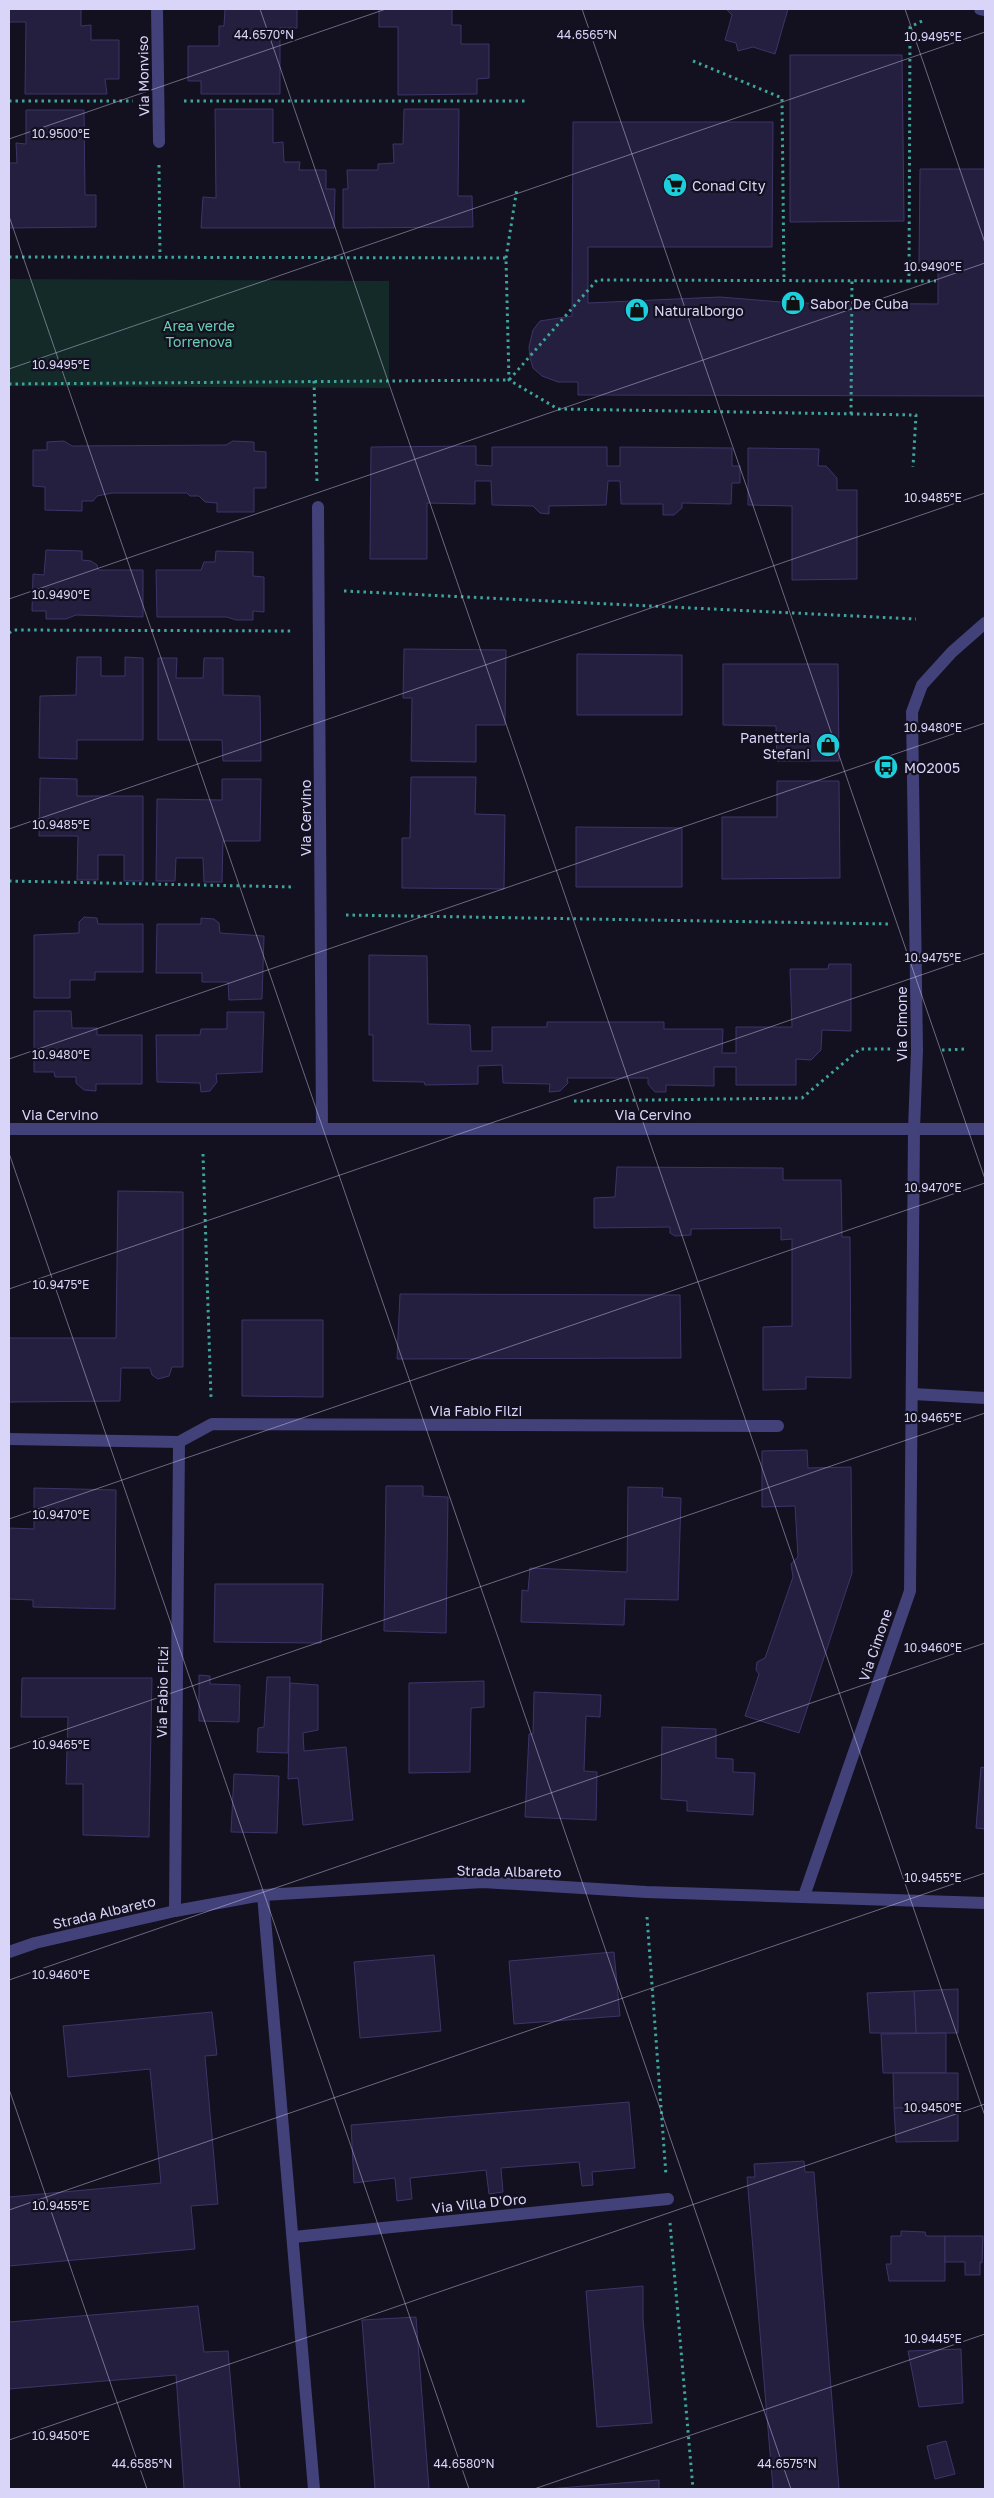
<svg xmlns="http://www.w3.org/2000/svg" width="994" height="2498" viewBox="0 0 994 2498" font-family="'Golos Text',sans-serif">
  <rect width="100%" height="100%" fill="#131020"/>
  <polygon fill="#142a28" points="9,279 389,281 389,388 9,386"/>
  <g fill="#251f3f" stroke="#3d3468">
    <polygon points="9,9 81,9 81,26 91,25 91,40 119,40 119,79 105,79 107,94 25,94 26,22 9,22"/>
    <polygon points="225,9 297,9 297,28 280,28 280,94 201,94 201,81 188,81 188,46 219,46 219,26 224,26"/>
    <polygon points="379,9 452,9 452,25 461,25 461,44 489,44 489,78 477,79 477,94 398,95 398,27 379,27"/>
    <polygon points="726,9 788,9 775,54 753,47 738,51 736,43 725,40 732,15"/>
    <polygon points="790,55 902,55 904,221 790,222"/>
    <polygon points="215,109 273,109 273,143 283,142 284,162 300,162 299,170 326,170 326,189 335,189 334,228 201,228 203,197 216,198"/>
    <polygon points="404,109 459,109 458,196 472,196 473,227 343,228 343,189 348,189 347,170 378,170 378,164 394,163 393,144 403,144"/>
    <polygon points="26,110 84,110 85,195 96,195 96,227 9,228 9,163 17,163 16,143 26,144"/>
    <polygon points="573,122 773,122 772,247 588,247 588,303 720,297 793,303 938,304 938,264 919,264 920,169 985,169 985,396 578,395 578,382 558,382 542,376 533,368 530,358 529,347 533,330 540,321 572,316"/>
    <polygon points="64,441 72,446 226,445 233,441 254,442 254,451 266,452 266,488 254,488 254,512 217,512 217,503 205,502 199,496 190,496 187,493 112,493 97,496 93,501 82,501 82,511 45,510 45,487 33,486 33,450 47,450 47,442"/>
    <polygon points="476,446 476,465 492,466 492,447 607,447 607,466 620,466 620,447 732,448 732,466 740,466 740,483 732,483 731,504 682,503 682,508 674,515 663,515 663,504 621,504 620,481 608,481 606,505 549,506 549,514 540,513 533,506 492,505 491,481 475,481 475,504 427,503 427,559 370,559 371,447"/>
    <polygon points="748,448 819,449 818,466 826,466 837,478 837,490 857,490 857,579 792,580 792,506 748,505"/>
    <polygon points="46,550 82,551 82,560 91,561 97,565 98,570 143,570 143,617 76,615 66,619 46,619 46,611 32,611 33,574 44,575"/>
    <polygon points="216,551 253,552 253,576 264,577 264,612 253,611 253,620 236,620 227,617 157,617 156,570 201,570 204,562 215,562"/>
    <polygon points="404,649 506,650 505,725 476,725 476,762 411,761 412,698 403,698"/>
    <polygon points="577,654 682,655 682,715 577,715"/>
    <polygon points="77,657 101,657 101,676 125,676 125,657 143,658 143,740 77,740 77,759 39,758 40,696 76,695"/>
    <polygon points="158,658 177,658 176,678 203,678 204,658 223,658 223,695 260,696 261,761 223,761 222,740 158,740"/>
    <polygon points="723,664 838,664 839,761 777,761 776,726 723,725"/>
    <polygon points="411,777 476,777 475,814 505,815 504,889 402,888 402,838 410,838"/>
    <polygon points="40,778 77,779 77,796 143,796 143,881 124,881 124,855 98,855 98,880 77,880 78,836 39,836"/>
    <polygon points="222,779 261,779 260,841 223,841 222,882 204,882 203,858 176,858 175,881 156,881 157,799 222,800"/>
    <polygon points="777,781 839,781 840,878 722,879 722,817 777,817"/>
    <polygon points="576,827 682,828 682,887 576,887"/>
    <polygon points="84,917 97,918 98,924 143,924 143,972 95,972 95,980 70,980 70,998 34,998 34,935 79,933 79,922"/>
    <polygon points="201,918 214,919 219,923 220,933 264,936 262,999 229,1000 228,982 202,982 202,973 156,973 157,924 201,924"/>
    <polygon points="369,955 427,956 428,1024 470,1025 471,1051 492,1051 492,1027 547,1027 547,1022 664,1022 664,1029 723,1029 722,1053 736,1053 736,1027 792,1027 790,969 828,969 829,964 851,964 851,1031 822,1030 821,1050 811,1060 796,1059 796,1085 736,1085 736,1067 714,1067 714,1086 666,1085 666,1092 655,1092 648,1084 648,1078 567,1078 568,1083 560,1091 549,1092 550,1084 503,1083 502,1065 478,1066 478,1084 425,1085 424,1082 373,1081 373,1035 369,1035"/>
    <polygon points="34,1011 71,1011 72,1028 97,1028 97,1035 142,1035 142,1084 96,1084 96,1091 84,1090 76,1083 76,1077 55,1077 54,1072 34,1072"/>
    <polygon points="227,1012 264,1012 262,1072 216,1074 217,1082 210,1091 201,1092 200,1083 157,1082 156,1035 200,1035 201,1029 227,1029"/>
    <polygon points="617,1167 783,1168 783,1180 841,1180 842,1237 850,1237 851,1378 806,1377 806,1389 763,1390 763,1327 792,1326 792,1239 781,1240 781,1228 691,1229 691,1235 675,1236 670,1233 670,1227 594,1228 594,1198 615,1197"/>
    <polygon points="118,1191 183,1192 183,1367 172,1367 169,1376 158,1379 152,1375 150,1368 121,1368 120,1401 9,1402 9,1338 116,1338"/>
    <polygon points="400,1294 680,1295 681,1358 397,1359"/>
    <polygon points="242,1320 323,1320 323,1397 242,1396"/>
    <polygon points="807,1450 808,1468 851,1467 852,1573 799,1733 745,1716 759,1674 756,1670 757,1662 765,1658 793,1577 791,1564 798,1557 795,1506 762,1507 762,1451"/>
    <polygon points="386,1486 423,1486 423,1496 448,1497 446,1633 384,1631"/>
    <polygon points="628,1487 663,1488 662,1497 681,1498 678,1600 625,1599 624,1625 521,1622 522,1590 528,1591 530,1568 627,1572"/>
    <polygon points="34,1488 116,1490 115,1609 33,1607 33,1600 9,1599 9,1528 34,1529"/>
    <polygon points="215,1584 323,1584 321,1643 214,1642"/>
    <polygon points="199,1675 210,1676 210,1684 240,1685 239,1722 199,1721"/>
    <polygon points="267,1677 290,1677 288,1753 257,1752 258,1728 264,1727"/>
    <polygon points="22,1678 152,1678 149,1837 83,1835 83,1784 66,1784 68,1717 21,1717"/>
    <polygon points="484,1681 484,1707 471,1708 470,1772 409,1773 409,1683"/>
    <polygon points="290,1683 318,1685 318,1730 303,1733 304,1751 346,1747 353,1820 303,1825 298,1778 288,1779"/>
    <polygon points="534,1692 601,1695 600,1717 586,1716 584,1771 597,1772 596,1820 525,1817 529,1734 533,1734"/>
    <polygon points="662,1727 716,1729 716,1758 733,1759 733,1772 755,1773 753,1815 687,1811 687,1801 661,1799"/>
    <polygon points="981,1767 985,1768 985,1829 976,1828"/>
    <polygon points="234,1774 279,1776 277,1833 231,1832"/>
    <polygon points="614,1952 620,2016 514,2024 509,1961"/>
    <polygon points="434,1955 441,2031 360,2038 354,1962"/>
    <polygon points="958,1989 958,2033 916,2033 914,1991"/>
    <polygon points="914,1991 916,2033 870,2033 867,1993"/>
    <polygon points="212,2012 217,2055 205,2056 218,2204 191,2206 195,2249 9,2266 9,2197 161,2183 150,2069 68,2077 63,2026"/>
    <polygon points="946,2033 946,2073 883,2073 881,2034"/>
    <polygon points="893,2073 958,2073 958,2107 894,2108"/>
    <polygon points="629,2102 635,2168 592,2172 593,2185 582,2186 579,2162 501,2168 503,2192 489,2194 486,2170 410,2178 412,2199 397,2201 395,2178 354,2183 351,2125"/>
    <polygon points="958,2107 958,2141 896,2142 894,2108"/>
    <polygon points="804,2161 805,2172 814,2172 839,2489 773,2489 747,2177 755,2177 754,2164"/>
    <polygon points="901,2231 925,2232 926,2236 945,2236 945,2281 889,2281 886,2264 891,2264 891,2236 901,2236"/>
    <polygon points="945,2236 983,2236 982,2263 980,2262 980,2275 965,2275 965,2262 945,2262"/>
    <polygon points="643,2286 643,2319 652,2423 597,2427 586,2291"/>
    <polygon points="198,2306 204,2352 228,2351 240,2489 184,2489 176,2375 9,2389 9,2322"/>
    <polygon points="416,2317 429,2489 375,2489 362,2320"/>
    <polygon points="961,2349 963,2403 919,2407 908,2351"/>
    <polygon points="946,2441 955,2474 935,2479 927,2446"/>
    <polygon points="659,2480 659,2489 547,2489"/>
  </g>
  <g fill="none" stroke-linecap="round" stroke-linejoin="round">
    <g stroke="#3ea59c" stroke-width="3" stroke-dasharray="2.5 4" stroke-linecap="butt">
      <polyline points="922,21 910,27 909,281 936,281"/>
      <polyline points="693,61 782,98 784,280"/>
      <polyline points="9,101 133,101"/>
      <polyline points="184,101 526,101"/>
      <polyline points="159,165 160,257"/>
      <polyline points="9,257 506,258 509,380 558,409 916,415 913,467"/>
      <polyline points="506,258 517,188"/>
      <polyline points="314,381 317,483"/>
      <polyline points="9,384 509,380 597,280 909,281"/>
      <polyline points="851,414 852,280"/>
      <polyline points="344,591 916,619"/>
      <polyline points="9,633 14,630 294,631"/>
      <polyline points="9,881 295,887"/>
      <polyline points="346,915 890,924"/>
      <polyline points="942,1050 967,1049"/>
      <polyline points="574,1101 802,1098 860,1049 893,1049"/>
      <polyline points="203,1154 211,1398"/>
      <polyline points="647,1917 666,2175"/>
      <polyline points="670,2223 693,2489"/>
    </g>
    <g stroke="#424179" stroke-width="12">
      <polyline points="157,9 159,142"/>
      <polyline points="980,9 985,10"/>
      <polyline points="318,507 322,1129"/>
      <polyline points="9,1129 985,1129"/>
      <polyline points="913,1394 985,1398"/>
      <polyline points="9,1439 179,1442"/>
      <polyline points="263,1895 314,2489"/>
      <polyline points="804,1896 910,1591 914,1129 917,1050 912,712 922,685 952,652 985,623"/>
      <polyline points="175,1911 179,1442 212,1424 778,1426"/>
      <polyline points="294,2237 668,2199"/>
    </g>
    <polyline stroke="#424179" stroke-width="12" points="9,1952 35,1943 175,1911 263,1895 483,1882 646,1892 985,1903"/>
  </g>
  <path fill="none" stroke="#d9d5f9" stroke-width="1" stroke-opacity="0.45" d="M260 9 985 2116M582 9 985 1179M905 9 985 243M9 139 386 9M9 216 791 2489M9 369 985 32M9 599 985 263M9 829 985 493M9 1059 985 723M9 1153 469 2489M9 1289 985 953M9 1519 985 1183M9 1749 985 1413M9 1980 985 1643M9 2089 147 2489M9 2210 985 1873M9 2440 985 2104M534 2489 985 2334"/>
  <defs>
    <g id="supermarket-disc" transform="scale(1.25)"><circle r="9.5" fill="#1dcedd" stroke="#131020"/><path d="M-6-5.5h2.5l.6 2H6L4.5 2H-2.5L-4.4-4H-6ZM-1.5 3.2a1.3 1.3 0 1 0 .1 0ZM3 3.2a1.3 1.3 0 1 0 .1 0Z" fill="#111"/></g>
    <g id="shop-disc" transform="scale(1.25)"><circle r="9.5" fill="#1dcedd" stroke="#131020"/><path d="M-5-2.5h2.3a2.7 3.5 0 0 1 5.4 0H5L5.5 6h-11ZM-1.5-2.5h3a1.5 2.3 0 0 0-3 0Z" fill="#111"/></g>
    <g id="bus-disc" transform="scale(1.25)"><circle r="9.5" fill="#1dcedd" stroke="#131020"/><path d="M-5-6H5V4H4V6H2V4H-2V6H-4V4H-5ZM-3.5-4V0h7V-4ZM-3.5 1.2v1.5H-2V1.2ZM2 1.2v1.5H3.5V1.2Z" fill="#111"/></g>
  </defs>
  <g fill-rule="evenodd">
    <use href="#supermarket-disc" x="675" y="185"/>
    <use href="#shop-disc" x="793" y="303"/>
    <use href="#shop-disc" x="637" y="310"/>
    <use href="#shop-disc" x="828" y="745"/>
    <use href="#bus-disc" x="886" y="767"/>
  </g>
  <g text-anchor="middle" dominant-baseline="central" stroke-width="4.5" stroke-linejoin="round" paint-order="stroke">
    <g font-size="14" fill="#d9d5f9" stroke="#131020">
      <text transform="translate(143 76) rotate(-91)">Via Monviso</text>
      <text transform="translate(305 818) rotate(-90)">Via Cervino</text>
      <text transform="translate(901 1024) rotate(-90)">Via Cimone</text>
      <text x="60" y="1114">Via Cervino</text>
      <text x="653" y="1114">Via Cervino</text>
      <text x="476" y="1410">Via Fabio Filzi</text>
      <text transform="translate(875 1645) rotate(-71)">Via Cimone</text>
      <text transform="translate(162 1692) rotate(-89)">Via Fabio Filzi</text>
      <text transform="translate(509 1871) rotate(1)">Strada Albareto</text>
      <text transform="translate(104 1912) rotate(-13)">Strada Albareto</text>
      <text transform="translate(479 2203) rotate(-6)">Via Villa D'Oro</text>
    </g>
    <g font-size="14" fill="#d9d5f9" stroke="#131020" text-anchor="start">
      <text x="692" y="185">Conad City</text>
      <text x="810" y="303">Sabor De Cuba</text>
      <text x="654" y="310">Naturalborgo</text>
      <text x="810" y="737" text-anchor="end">Panetteria<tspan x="810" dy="16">Stefani</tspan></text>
      <text x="904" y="767">MO2005</text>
    </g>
    <g font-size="14" fill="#6bd0b4" stroke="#131020">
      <text x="199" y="325">Area verde<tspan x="199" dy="16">Torrenova</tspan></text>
    </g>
  </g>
  <g font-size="12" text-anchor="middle" fill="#d9d5f9" stroke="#131020" stroke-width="4.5" stroke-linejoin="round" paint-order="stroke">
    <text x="264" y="39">44.6570°N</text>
    <text x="587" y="39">44.6565°N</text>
    <text x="933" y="41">10.9495°E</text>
    <text x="61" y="138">10.9500°E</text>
    <text x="933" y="271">10.9490°E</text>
    <text x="61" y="369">10.9495°E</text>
    <text x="933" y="502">10.9485°E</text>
    <text x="61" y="599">10.9490°E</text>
    <text x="933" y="732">10.9480°E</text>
    <text x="61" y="829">10.9485°E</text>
    <text x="933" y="962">10.9475°E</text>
    <text x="61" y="1059">10.9480°E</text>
    <text x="933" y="1192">10.9470°E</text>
    <text x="61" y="1289">10.9475°E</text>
    <text x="933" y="1422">10.9465°E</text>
    <text x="61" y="1519">10.9470°E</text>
    <text x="933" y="1652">10.9460°E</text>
    <text x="61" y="1749">10.9465°E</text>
    <text x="933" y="1882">10.9455°E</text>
    <text x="61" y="1979">10.9460°E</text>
    <text x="933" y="2112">10.9450°E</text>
    <text x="61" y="2210">10.9455°E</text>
    <text x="933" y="2343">10.9445°E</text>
    <text x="61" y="2440">10.9450°E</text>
    <text x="142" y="2468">44.6585°N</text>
    <text x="464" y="2468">44.6580°N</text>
    <text x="787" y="2468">44.6575°N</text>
  </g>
  <rect width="994" height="2498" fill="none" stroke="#d9d5f9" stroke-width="20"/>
</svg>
